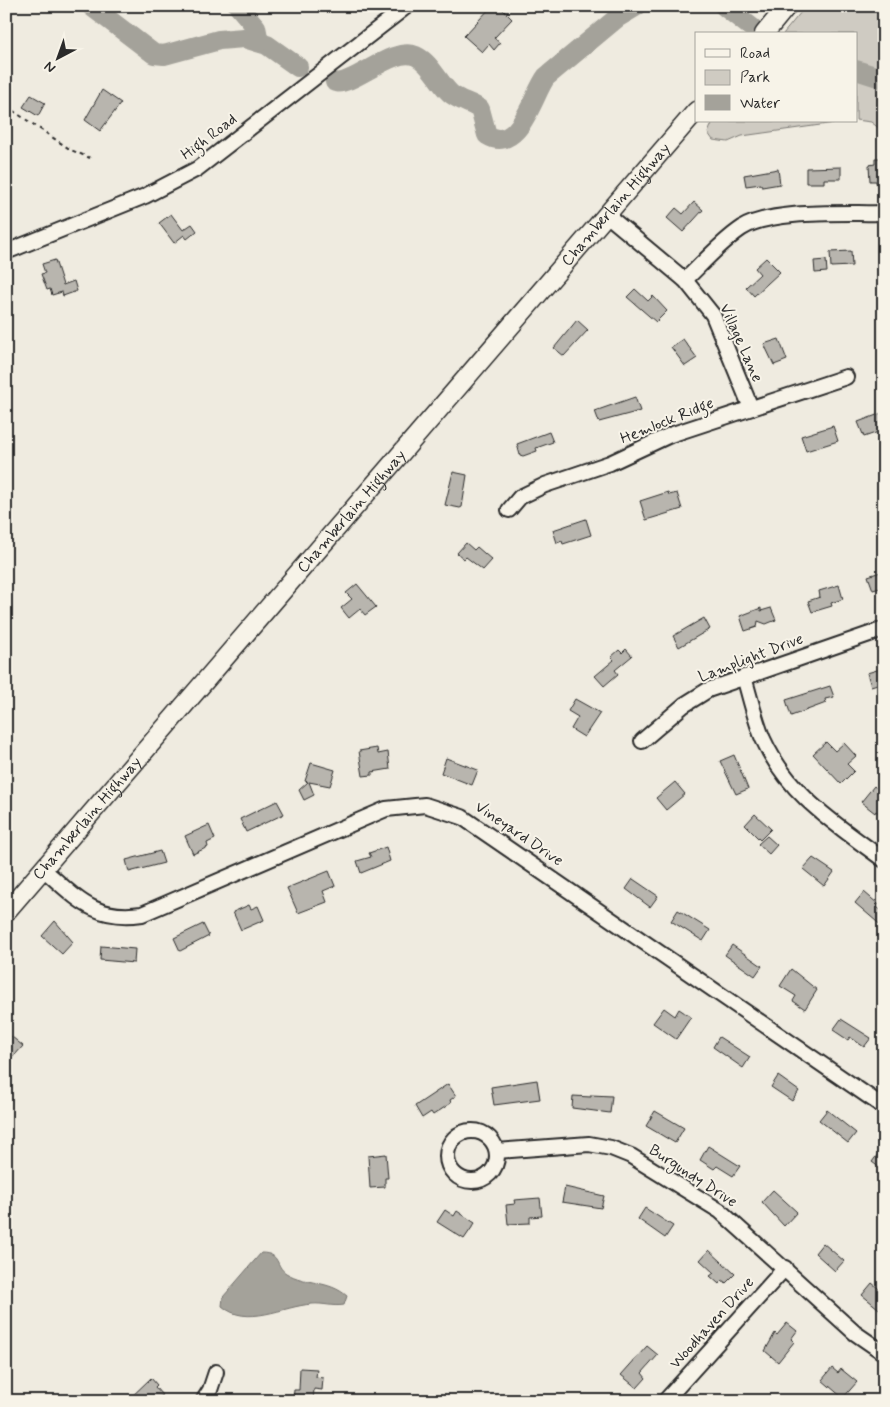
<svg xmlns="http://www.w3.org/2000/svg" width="890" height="1407" viewBox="0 0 890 1407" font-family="Mynerve,sans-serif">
  <rect width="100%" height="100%" fill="#efebe0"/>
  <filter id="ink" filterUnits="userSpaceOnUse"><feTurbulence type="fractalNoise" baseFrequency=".02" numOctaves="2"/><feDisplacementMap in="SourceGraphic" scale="10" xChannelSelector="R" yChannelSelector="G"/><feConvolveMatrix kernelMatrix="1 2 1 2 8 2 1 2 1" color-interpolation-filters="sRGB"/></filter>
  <g filter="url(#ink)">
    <g fill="#cfcbc2" stroke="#7d7b76">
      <polygon points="806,6 884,6 884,132 871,122 856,120 856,34 783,34"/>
      <polygon points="713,121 849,121 742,136 728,142 713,140 708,133"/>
    </g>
    <path fill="#a4a29a" stroke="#74726e" d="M261 1253C281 1253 275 1266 286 1273 306 1285 329 1280 347 1296L344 1305C333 1307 323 1303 312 1304 283 1306 247 1328 222 1306L223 1297Z"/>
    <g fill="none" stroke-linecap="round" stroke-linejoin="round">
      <g stroke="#a4a29a" stroke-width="20">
        <polyline points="91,6 154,54 164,55 219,40 244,38 267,45 298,67"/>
        <polyline points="238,6 256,27 259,42"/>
        <polyline points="724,6 760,34"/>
        <polyline points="856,70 884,79"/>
        <path d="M335 82C352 87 394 45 416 56 431 63 438 82 450 93 459 101 470 102 480 109L487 135C519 155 533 94 546 77L617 18 637 6"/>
      </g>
    </g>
    <g fill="#b8b5ae" stroke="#2b2b2b">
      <polygon points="492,6 499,6 512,19 494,38 500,43 494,50 489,44 482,52 464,36"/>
      <polygon points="102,90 121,103 100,131 85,120"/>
      <polygon points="31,95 45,103 38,116 23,107"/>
      <polygon points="875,158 884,158 884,186 877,186 876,181 870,181 869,165 875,164"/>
      <polygon points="841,167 841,179 824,179 824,183 806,183 806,168"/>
      <polygon points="778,169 780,184 762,187 761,184 746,186 744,175"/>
      <polygon points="694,202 703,210 683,232 667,218 676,208 683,214"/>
      <polygon points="171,214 183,230 192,224 197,231 187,239 184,235 174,243 159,223"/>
      <polygon points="851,251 852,266 831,267 830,252"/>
      <polygon points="766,258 780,272 754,296 746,287 760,274 755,268"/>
      <polygon points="55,260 63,285 74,281 77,291 63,296 62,292 52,295 50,289 47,290 41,274 45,273 42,264"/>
      <polygon points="826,260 827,272 815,273 814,261"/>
      <polygon points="635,289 648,301 653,296 667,311 656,322 627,297"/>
      <polygon points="577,320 588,330 564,356 554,348"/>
      <polygon points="683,339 697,358 685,366 671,347"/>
      <polygon points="779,339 787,360 774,365 764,344"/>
      <polygon points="635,397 640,411 599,422 595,411"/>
      <polygon points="882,413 884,430 864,437 858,422"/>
      <polygon points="833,426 838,441 806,451 801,436"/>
      <polygon points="549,432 553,442 536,448 537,451 523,456 520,455 517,444"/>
      <polygon points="453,472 467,475 462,507 460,508 445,505"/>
      <polygon points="668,492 669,495 677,493 682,509 646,520 640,501"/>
      <polygon points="586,519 591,535 563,544 562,541 557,543 553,530"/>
      <polygon points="466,543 474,550 477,547 492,560 483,570 466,557 464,559 457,553"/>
      <polygon points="884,571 884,587 873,590 868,576"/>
      <polygon points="357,584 376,607 365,615 360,609 349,618 341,608 352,599 346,593"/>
      <polygon points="839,585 843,599 831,603 832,606 812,612 808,601 820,597 819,591"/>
      <polygon points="761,608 761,611 771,608 776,620 766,624 758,621 757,627 745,631 740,616"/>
      <polygon points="704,618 710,629 679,647 673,636"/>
      <polygon points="626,649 632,656 615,670 618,674 604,686 595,676 614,660 611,657 619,650 622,653"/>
      <polygon points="884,668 884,682 871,686 867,673"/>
      <polygon points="830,686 834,697 825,699 826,703 791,716 786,700"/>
      <polygon points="575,699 600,713 584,737 571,729 578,717 568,711"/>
      <polygon points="826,742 835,751 844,743 856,756 847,764 854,771 841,784 813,754"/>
      <polygon points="377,748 378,754 388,752 390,769 372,772 372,775 363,776 359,751"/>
      <polygon points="734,755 748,789 736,794 720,761"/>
      <polygon points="446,758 478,770 472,785 441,773"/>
      <polygon points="311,763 335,770 330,786 309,782 314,795 304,800 299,790 308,782 305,781"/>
      <polygon points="675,782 685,794 666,810 656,798"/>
      <polygon points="874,786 884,794 884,817 876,811 875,813 861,802"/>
      <polygon points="277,801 284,814 246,832 240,819"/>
      <polygon points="755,814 771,829 760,840 745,825"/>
      <polygon points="209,825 215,839 207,843 208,847 193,854 185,836"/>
      <polygon points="767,836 777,845 769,854 758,844"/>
      <polygon points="386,847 390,861 361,873 357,861 371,857 369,853"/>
      <polygon points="160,851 164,863 129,872 126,860"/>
      <polygon points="813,858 834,872 824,886 803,869"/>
      <polygon points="329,871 335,886 323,891 327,902 298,913 287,888"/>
      <polygon points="633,879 658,896 650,907 626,889"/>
      <polygon points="864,892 878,904 877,907 884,913 884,928 855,903"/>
      <polygon points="249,905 251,909 258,906 264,920 241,930 233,912"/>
      <polygon points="678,910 710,930 703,941 671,921"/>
      <polygon points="55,921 73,942 62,954 42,936"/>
      <polygon points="203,924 209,936 180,951 174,938"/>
      <polygon points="732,945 762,966 755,976 725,955"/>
      <polygon points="101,946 135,949 134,963 100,960"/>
      <polygon points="791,969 817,990 805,1009 793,1001 796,996 780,986"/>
      <polygon points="664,1008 675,1016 679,1009 691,1017 676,1039 653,1023"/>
      <polygon points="841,1019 871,1038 864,1047 850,1037 848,1040 833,1030"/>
      <polygon points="6,1032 23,1046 14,1056 6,1049"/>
      <polygon points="719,1037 750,1057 743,1068 713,1047"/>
      <polygon points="778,1076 799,1091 792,1101 771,1087"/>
      <polygon points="537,1080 540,1099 494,1105 491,1087"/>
      <polygon points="448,1084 456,1096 450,1100 451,1103 433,1115 431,1112 422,1118 415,1106"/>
      <polygon points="591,1095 612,1096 610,1113 572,1108 573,1096 591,1097"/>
      <polygon points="827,1110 856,1133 848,1143 819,1120"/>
      <polygon points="655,1111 684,1128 675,1143 646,1126"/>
      <polygon points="708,1146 740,1166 733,1176 717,1166 714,1169 700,1160"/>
      <polygon points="884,1146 884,1171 872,1162"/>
      <polygon points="386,1154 388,1178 385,1178 385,1187 370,1188 368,1156"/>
      <polygon points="565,1187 604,1196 601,1208 562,1202"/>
      <polygon points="773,1190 797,1212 784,1226 762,1202"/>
      <polygon points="540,1198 542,1216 530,1217 530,1223 508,1224 506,1205 515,1204 514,1200"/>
      <polygon points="645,1208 673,1226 665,1238 638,1219"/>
      <polygon points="445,1210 454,1216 457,1211 475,1223 464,1239 437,1222"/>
      <polygon points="823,1243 844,1261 835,1271 815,1253"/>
      <polygon points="709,1250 735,1274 726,1283 722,1280 719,1284 710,1276 714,1273 700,1260"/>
      <polygon points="872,1283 884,1293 884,1313 862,1295"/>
      <polygon points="787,1323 797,1331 791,1339 794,1342 778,1362 765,1351 775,1333 777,1335"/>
      <polygon points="647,1346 658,1355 642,1373 646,1378 637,1388 621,1375"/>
      <polygon points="300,1368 317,1369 316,1377 323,1378 322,1390 314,1389 313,1401 293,1401 294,1390 299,1390"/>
      <polygon points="832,1368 838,1373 841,1369 857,1382 843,1398 822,1380"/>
      <polygon points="151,1378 157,1385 155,1387 162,1395 155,1401 127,1401"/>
    </g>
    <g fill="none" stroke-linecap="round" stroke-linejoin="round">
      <g stroke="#2b2b2b" stroke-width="18">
        <g id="minor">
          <polyline points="607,215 685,280 713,315 751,408"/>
          <polyline points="6,252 145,196 197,169 407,6"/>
          <path d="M685 280C703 263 721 242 742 228 773 209 847 214 884 213"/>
          <polyline points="509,510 520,497 545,485 610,463 670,435 846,377"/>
          <path d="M744 677C750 697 755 720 763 739 789 796 836 824 884 860"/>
          <polyline points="642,741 684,705 708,690 884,629"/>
          <path d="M43 869C77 898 94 921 142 914L386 809 425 805 462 817 884 1107"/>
          <circle cx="472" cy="1156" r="25"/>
          <polyline points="497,1151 589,1144 611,1148 631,1156 720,1211 855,1333 884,1353"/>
          <polyline points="203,1401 210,1390 216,1372"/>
          <polyline points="665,1401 785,1268"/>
        </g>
      </g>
      <g stroke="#2b2b2b" stroke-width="21">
        <g id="major">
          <polyline points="764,34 787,6"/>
          <path id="s1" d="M6 912 696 111"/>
        </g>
      </g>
      <polyline stroke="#2b2b2b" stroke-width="2" stroke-dasharray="4 4" stroke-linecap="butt" points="6,106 71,150 90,158"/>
      <use href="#minor" stroke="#f7f3e8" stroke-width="14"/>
      <use href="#major" stroke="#f7f3e8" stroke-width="18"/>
    </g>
  </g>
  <g text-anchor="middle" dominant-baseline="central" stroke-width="4" stroke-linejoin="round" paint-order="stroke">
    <g font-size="16" fill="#2b2b2b" stroke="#f7f3e8">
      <text transform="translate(209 137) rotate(-37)">High Road</text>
      <text stroke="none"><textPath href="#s1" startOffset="934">Chamberlain Highway</textPath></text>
      <text transform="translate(741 343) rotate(66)">Village Lane</text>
      <text transform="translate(667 421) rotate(-22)">Hemlock Ridge</text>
      <text stroke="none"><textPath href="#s1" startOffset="529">Chamberlain Highway</textPath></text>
      <text transform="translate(751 658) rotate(-21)">Lamplight Drive</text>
      <text stroke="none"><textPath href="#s1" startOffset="124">Chamberlain Highway</textPath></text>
      <text transform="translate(519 834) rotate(34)">Vineyard Drive</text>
      <text transform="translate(693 1176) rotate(33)">Burgundy Drive</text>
      <text transform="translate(712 1323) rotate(-48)">Woodhaven Drive</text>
    </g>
  </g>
  <rect width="890" height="1407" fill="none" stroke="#f7f3e8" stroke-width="25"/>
  <rect x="12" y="12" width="865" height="1382" fill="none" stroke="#2b2b2b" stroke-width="2" filter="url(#ink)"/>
  <rect x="695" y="32" width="162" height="90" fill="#f7f3e8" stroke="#a5a39c"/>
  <rect x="705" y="49" width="25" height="8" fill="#f7f3e8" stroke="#a5a39c"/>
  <text x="740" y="58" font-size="15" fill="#2b2b2b">Road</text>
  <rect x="705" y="70" width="25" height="15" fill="#cfcbc2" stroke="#a5a39c"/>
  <text x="740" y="82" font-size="15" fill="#2b2b2b">Park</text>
  <rect x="705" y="95" width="25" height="15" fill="#a4a29a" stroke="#a5a39c"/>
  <text x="740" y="108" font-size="15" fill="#2b2b2b">Water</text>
  <g transform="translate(58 58) rotate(221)" stroke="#f7f3e8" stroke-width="4" paint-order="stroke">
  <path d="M0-4L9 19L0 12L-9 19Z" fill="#2b2b2b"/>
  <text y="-8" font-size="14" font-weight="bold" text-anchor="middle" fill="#2b2b2b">N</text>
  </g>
</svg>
